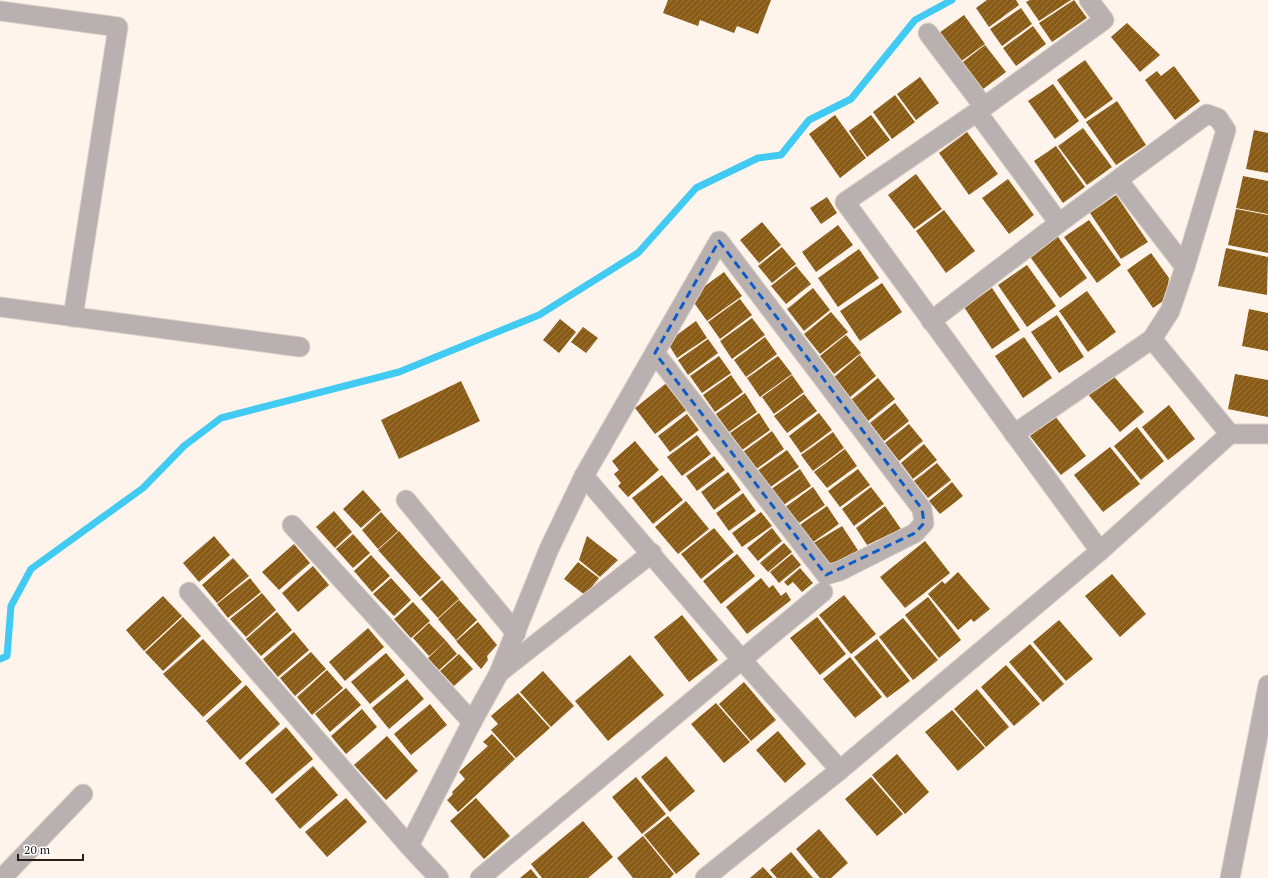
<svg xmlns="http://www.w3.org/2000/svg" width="1268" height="878" viewBox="0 0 1268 878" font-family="'PT Serif',serif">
  <defs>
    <pattern id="building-hatch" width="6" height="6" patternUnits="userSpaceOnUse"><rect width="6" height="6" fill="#8a5b15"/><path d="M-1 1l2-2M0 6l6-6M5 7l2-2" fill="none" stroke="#9a7847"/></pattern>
  </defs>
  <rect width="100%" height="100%" fill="#fff4eb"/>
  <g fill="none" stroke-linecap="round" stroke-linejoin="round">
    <polyline stroke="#41cbf2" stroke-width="7" points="0,659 7,656 11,606 31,569 143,488 184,446 221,418 399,372 539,315 638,253 696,188 758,158 781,155 809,120 851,99 915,20 952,0"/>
  </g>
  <g fill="url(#building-hatch)">
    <polygon points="668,0 771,0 758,34 737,26 734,33 700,20 698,26 663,13"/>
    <polygon points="987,0 1016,0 1019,5 989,27 976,8"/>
    <polygon points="1030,0 1071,0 1039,21 1026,2"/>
    <polygon points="1074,0 1087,18 1052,42 1039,23"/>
    <polygon points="1021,8 1032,24 1002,46 990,29"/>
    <polygon points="964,15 985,44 960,62 939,33"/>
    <polygon points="1127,23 1160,55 1140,72 1111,37"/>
    <polygon points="1033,26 1046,44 1016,66 1003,48"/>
    <polygon points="985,45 1006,72 979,92 960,64"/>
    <polygon points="1085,60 1113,99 1085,119 1057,80"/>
    <polygon points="1174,66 1200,101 1175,120 1145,80 1157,71 1161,76"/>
    <polygon points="920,77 939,103 916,120 897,94"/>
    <polygon points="1053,84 1079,121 1055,139 1028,101"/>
    <polygon points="895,95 915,122 892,139 873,112"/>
    <polygon points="1117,101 1146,145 1116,165 1086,122"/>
    <polygon points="835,115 866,158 840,178 809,134"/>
    <polygon points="871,115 890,140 867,157 849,131"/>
    <polygon points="1083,128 1112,167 1087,185 1058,146"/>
    <polygon points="1254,130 1268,133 1268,173 1246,169"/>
    <polygon points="967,132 998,174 969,195 939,153"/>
    <polygon points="1056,146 1085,187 1063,203 1034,161"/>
    <polygon points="916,174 942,209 914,229 888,195"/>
    <polygon points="1243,176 1268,181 1268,214 1236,208"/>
    <polygon points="1008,179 1034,215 1009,234 982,198"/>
    <polygon points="1116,195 1148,242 1121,259 1090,213"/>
    <polygon points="827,197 837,213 821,224 810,208"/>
    <polygon points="1236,209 1268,215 1268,253 1228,245"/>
    <polygon points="944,210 975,251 946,273 916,231"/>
    <polygon points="1089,220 1121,265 1097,283 1064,237"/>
    <polygon points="762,222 781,245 759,263 740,240"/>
    <polygon points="838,225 853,245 816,272 802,252"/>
    <polygon points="1056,234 1087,278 1060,298 1028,254"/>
    <polygon points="782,247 796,264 772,283 758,266"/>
    <polygon points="1226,248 1268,257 1267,295 1218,286"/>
    <polygon points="859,249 879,278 838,307 818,278"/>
    <polygon points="1151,253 1169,278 1166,299 1153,308 1127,270"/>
    <polygon points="1027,265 1056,306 1027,327 998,285"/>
    <polygon points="796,266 811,284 786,304 771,286"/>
    <polygon points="724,272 742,296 707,321 690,297"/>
    <polygon points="882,283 902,312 860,341 840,311"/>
    <polygon points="813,288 830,310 804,331 787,309"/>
    <polygon points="992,288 1020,330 992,349 964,307"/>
    <polygon points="1087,291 1116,332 1088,352 1059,311"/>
    <polygon points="740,299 752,315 720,339 708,322"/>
    <polygon points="1249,309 1268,313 1268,351 1242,346"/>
    <polygon points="831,312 848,332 820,354 804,334"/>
    <polygon points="1057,315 1084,357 1059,373 1031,332"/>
    <polygon points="752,318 765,335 732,359 720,341"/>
    <polygon points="560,319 576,332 559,353 543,340"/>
    <polygon points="696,321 707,338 677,358 667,342"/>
    <polygon points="583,327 598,338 586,353 571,342"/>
    <polygon points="846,335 861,353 834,374 820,356"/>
    <polygon points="765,337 777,354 746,377 734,360"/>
    <polygon points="1024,337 1052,378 1023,398 995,356"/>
    <polygon points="708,339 718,353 688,375 678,360"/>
    <polygon points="860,355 876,376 850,397 834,377"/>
    <polygon points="719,356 731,373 702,393 690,376"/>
    <polygon points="778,356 792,374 760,397 747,378"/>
    <polygon points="1111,373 1144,412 1120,432 1087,393"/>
    <polygon points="1235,374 1268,380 1268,417 1228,409"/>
    <polygon points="731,375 743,392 715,412 703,395"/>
    <polygon points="792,375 804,392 774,414 762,397"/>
    <polygon points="878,378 895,399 868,421 851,400"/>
    <polygon points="461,381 480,421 399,459 381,420"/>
    <polygon points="669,381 689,408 655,434 635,408"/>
    <polygon points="745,393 757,412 729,432 716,414"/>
    <polygon points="804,394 817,411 787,433 774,416"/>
    <polygon points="895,403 909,421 884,441 870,423"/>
    <polygon points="1169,405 1195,439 1168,460 1142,427"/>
    <polygon points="759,413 770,430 742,450 730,433"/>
    <polygon points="819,413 832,430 801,453 789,436"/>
    <polygon points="687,414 699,430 670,452 658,436"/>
    <polygon points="1055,416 1086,456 1061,475 1030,436"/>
    <polygon points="909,424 923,441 899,461 885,443"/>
    <polygon points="1137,427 1164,461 1141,480 1114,446"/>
    <polygon points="772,431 784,449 755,470 743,452"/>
    <polygon points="833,432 844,448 813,471 801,455"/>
    <polygon points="697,435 711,454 682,476 667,457"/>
    <polygon points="635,441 659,470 628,497 618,486 621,483 614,474 619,470 612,461"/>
    <polygon points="924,444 937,460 913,479 901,463"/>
    <polygon points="1110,447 1140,484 1103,512 1074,475"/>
    <polygon points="845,449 857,466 827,488 814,472"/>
    <polygon points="787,450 799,467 769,488 757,471"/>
    <polygon points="714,456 725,470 697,491 686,476"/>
    <polygon points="937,463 951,480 928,498 914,481"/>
    <polygon points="800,469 811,486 782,506 770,490"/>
    <polygon points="858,469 870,485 840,507 828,491"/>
    <polygon points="728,472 741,490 714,510 701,492"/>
    <polygon points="662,475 683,500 653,524 632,498"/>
    <polygon points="952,482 963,496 940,514 929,501"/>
    <polygon points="813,487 825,505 796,525 784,508"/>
    <polygon points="871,487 884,504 854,526 842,509"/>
    <polygon points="363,490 381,510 361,528 343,509"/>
    <polygon points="743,493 756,511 729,531 716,513"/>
    <polygon points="686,501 709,529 678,554 655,527"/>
    <polygon points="827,506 839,524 809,545 797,527"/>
    <polygon points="885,506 901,529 867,545 856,528"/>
    <polygon points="334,511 352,532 335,548 316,527"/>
    <polygon points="381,512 398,531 378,549 362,530"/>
    <polygon points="761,512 772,526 742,547 732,533"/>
    <polygon points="842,526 863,558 825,572 807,547"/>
    <polygon points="714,528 734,552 701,579 681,554"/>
    <polygon points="772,528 782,541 758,561 747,548"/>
    <polygon points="399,531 420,555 411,563 420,555 441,578 420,597 378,550"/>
    <polygon points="353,534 370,553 353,568 336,549"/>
    <polygon points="214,536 230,555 199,582 183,563"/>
    <polygon points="587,536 618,560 600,577 579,560"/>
    <polygon points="925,541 950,573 905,608 880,577"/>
    <polygon points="784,543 792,552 768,572 760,563"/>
    <polygon points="294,544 310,563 279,590 262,572"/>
    <polygon points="737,554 755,576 721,604 703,581"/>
    <polygon points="792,554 801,565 779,583 770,572"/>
    <polygon points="371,555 390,576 372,592 354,571"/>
    <polygon points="233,558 249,576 217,603 202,585"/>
    <polygon points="578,562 599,578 585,595 564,579"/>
    <polygon points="313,566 329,585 298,612 282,593"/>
    <polygon points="800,568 813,583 802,592 793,582 788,586 784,582"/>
    <polygon points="958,572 990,609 974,622 971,619 958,630 928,594 942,581 945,584"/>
    <polygon points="1112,574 1146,614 1120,637 1085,596"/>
    <polygon points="250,578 261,592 228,618 217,604"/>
    <polygon points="391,578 411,600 394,616 373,594"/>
    <polygon points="761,578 769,588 773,585 781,596 786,592 791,600 747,634 726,607"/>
    <polygon points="442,580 459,599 438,618 421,599"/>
    <polygon points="262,593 276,610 246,637 230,619"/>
    <polygon points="844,595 876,634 851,654 819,615"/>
    <polygon points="163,596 182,616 144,651 126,630"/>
    <polygon points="928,597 961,640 939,658 905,615"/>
    <polygon points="459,600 477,620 456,640 438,619"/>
    <polygon points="413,602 430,621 411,638 394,619"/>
    <polygon points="277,612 292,630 261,656 246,639"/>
    <polygon points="682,615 718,660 689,682 654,637"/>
    <polygon points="183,617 201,636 163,671 145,652"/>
    <polygon points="817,617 846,654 820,675 790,638"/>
    <polygon points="903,618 938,660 913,680 879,637"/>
    <polygon points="1059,620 1093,659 1066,681 1033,642"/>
    <polygon points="478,622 497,645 487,656 488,660 481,669 456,641"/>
    <polygon points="429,623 446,641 429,656 413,638"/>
    <polygon points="368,628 384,647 345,681 329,662"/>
    <polygon points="294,632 309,650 278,677 263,659"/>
    <polygon points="203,639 242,682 203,717 163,674"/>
    <polygon points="877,639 910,681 887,698 854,657"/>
    <polygon points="446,641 457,654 439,670 428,658"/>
    <polygon points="1030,644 1064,684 1043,702 1009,662"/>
    <polygon points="311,652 326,669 295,696 280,678"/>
    <polygon points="386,653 405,675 370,704 351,682"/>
    <polygon points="459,654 473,669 454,686 440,671"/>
    <polygon points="630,655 664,695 608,741 575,701"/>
    <polygon points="850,657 882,697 855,718 823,679"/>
    <polygon points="1006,665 1040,704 1014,726 981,687"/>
    <polygon points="327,670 343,688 312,715 297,697"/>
    <polygon points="543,671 574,706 551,727 520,692"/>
    <polygon points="407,679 424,699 389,729 372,708"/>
    <polygon points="744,682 776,720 751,741 719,704"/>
    <polygon points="246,685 280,724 240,760 206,721"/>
    <polygon points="346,688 361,705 330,732 315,714"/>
    <polygon points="977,689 1009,727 986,747 954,709"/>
    <polygon points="518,693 550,728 516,758 491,730 498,724 491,716"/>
    <polygon points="716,703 750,742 724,763 691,724"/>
    <polygon points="430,704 447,725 411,755 394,734"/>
    <polygon points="362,709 377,727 346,754 331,736"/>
    <polygon points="952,710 985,748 958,771 925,732"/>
    <polygon points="286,727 313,759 272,794 245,763"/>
    <polygon points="778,731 806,764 785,783 756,750"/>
    <polygon points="492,734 515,759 458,812 447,800 453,794 452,792 465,779 459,772 488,746 483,742"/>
    <polygon points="387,736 418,771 386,800 354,765"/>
    <polygon points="897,754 929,792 905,814 872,775"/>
    <polygon points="666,756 695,791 670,812 641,777"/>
    <polygon points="313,766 338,795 300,829 275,799"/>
    <polygon points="636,777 666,814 642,834 612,797"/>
    <polygon points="871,777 903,814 877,836 845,799"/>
    <polygon points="346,798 367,822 327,857 305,832"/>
    <polygon points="476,798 510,836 484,859 450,821"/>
    <polygon points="668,816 700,854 676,874 644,835"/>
    <polygon points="583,821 613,857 588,878 542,878 531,864"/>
    <polygon points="819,829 848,863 831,878 820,878 796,849"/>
    <polygon points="643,836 674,874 670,878 633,878 617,858"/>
    <polygon points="791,852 813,878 777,878 770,870"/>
    <polygon points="763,867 773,878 750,878"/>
    <polygon points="531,869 538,878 520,878"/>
  </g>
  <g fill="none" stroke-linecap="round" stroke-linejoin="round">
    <g stroke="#dcd2ca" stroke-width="21">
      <g id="minor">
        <polyline points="1089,0 1104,20 977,112 845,202 1100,551"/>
        <polyline points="0,11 118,27 73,317"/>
        <polyline points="928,33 984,107"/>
        <polyline points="977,112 1059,223"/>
        <polyline points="1118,180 1185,267"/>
        <polyline points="0,307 300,347"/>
        <polyline points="931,321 1059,223 1207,114 1218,118 1226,130 1185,267 1170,311 1152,339 1014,434"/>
        <polyline points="1152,339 1230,434"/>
        <polyline points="584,476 742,660 840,770"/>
        <polyline points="406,500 516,633"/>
        <polyline points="292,525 472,722"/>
        <polyline points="189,592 409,846 439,878"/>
        <polyline points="500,672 652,553"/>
        <polyline points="409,846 472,722 499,673 549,549 584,476 719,241 922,509 924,523 915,533 840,571 826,575 655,353"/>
        <polyline points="2,878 83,794"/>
        <polyline points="480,878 823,592"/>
        <polyline points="705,878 840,770 1100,551 1230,434 1268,434"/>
        <polyline points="1230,878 1268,685"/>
      </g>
    </g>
    <use href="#minor" stroke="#b9b1b0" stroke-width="19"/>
  </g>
  <path fill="none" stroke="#0f5cc6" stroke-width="3" stroke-dasharray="8 5" stroke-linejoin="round" d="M719 241 922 509 924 523 915 533 826 575 655 353Z"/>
  <path d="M18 854v6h65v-6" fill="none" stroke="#25201c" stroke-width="2"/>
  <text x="24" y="854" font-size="12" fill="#25201c" stroke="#ffffff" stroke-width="3" paint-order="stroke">20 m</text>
</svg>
